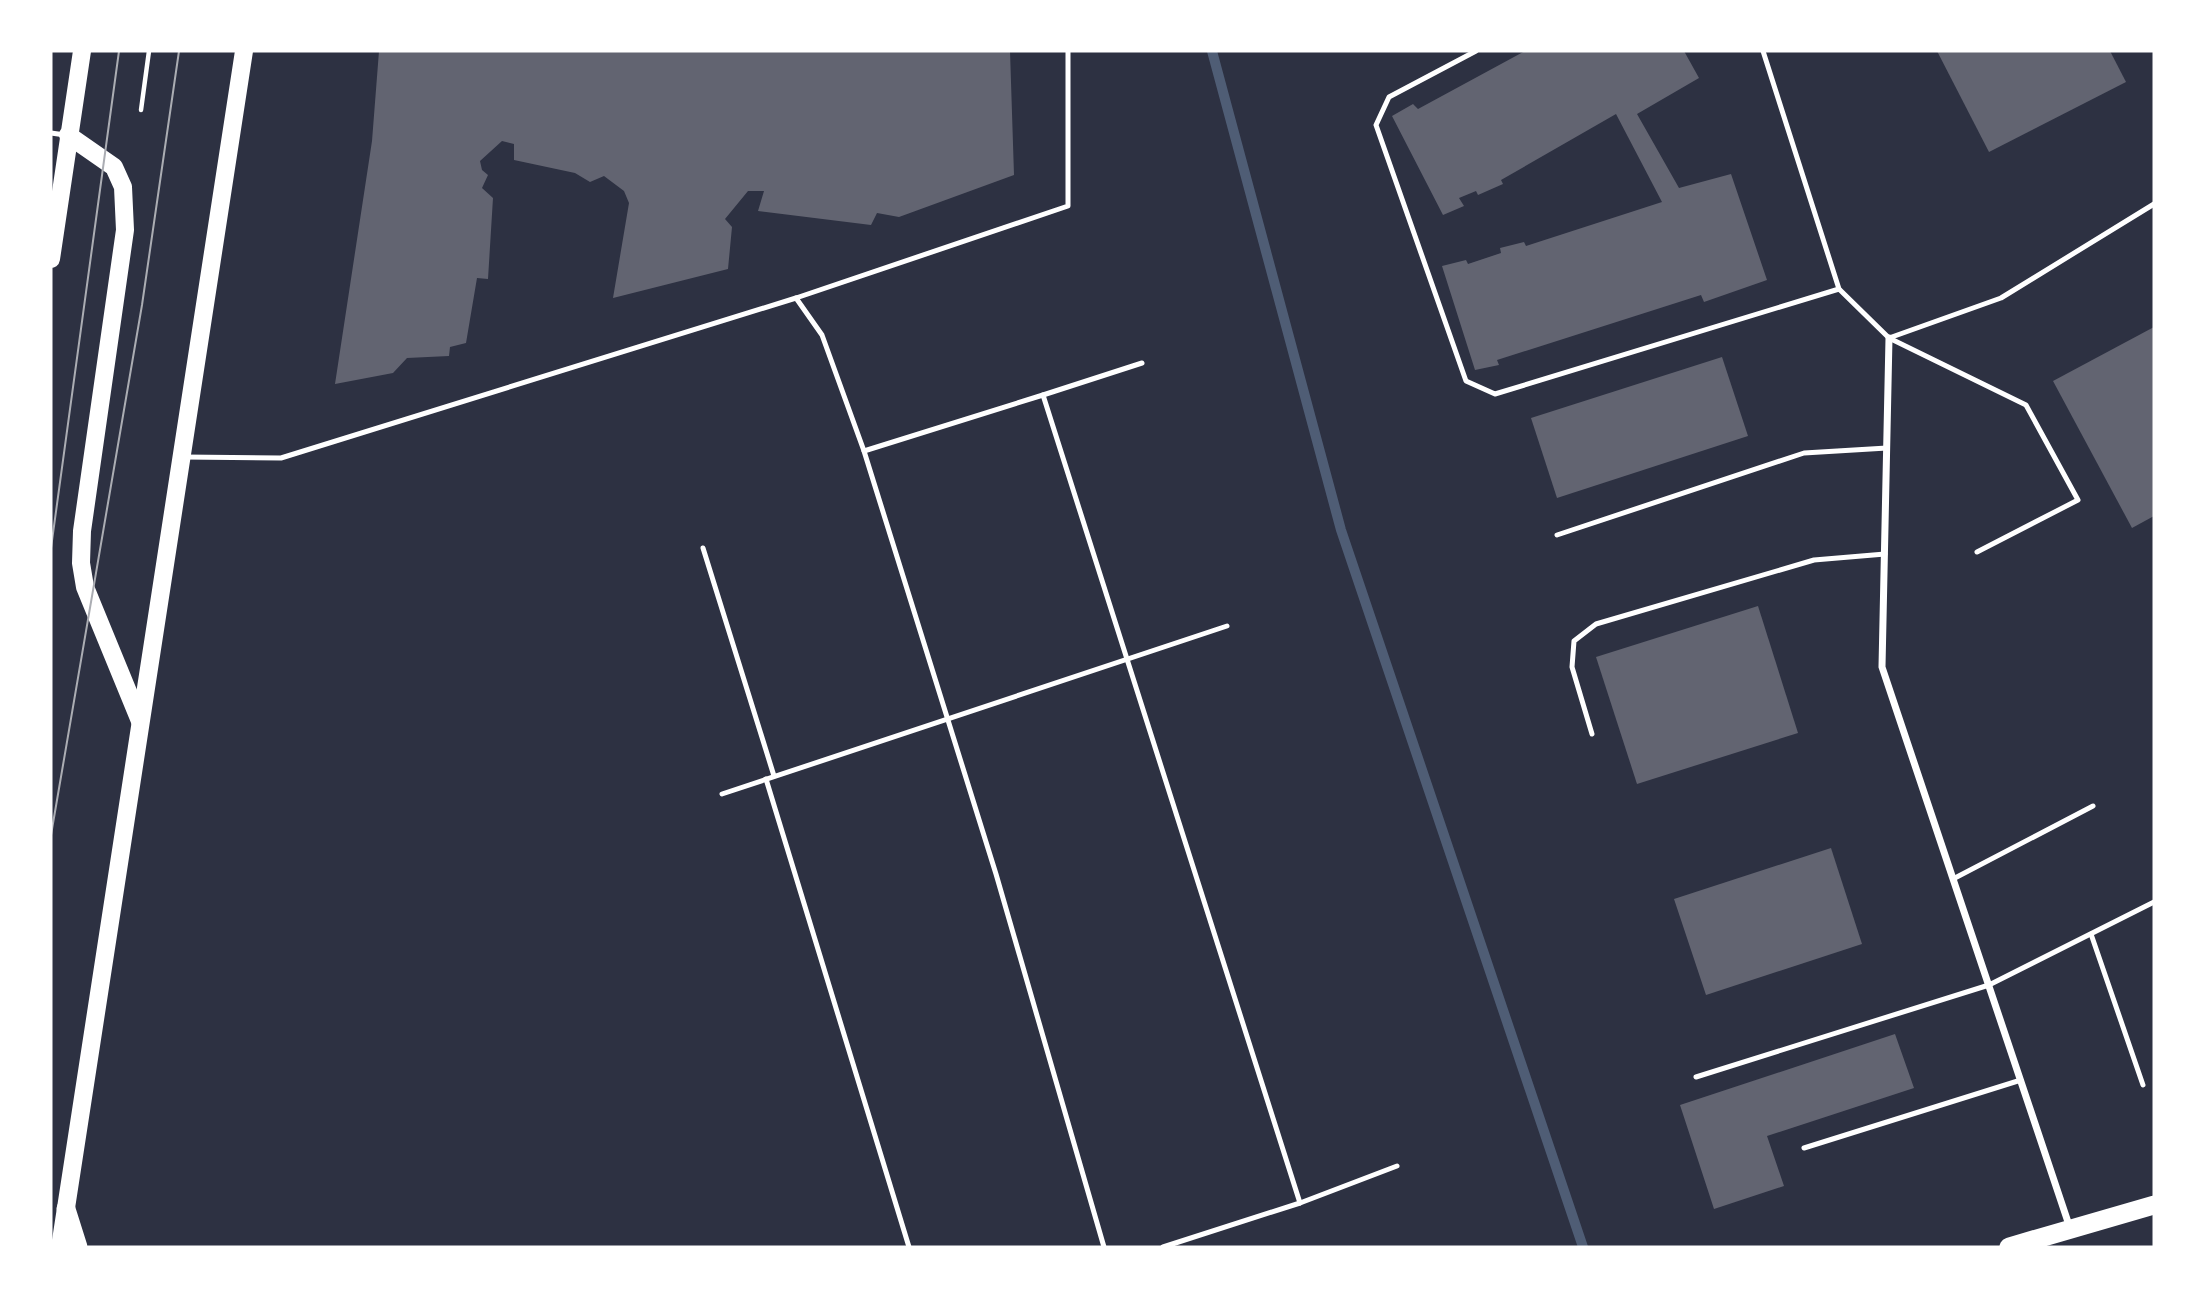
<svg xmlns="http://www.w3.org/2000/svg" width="2205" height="1298" viewBox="0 0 2205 1298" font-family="'Asap Condensed',sans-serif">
  <rect width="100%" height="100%" fill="#2d3142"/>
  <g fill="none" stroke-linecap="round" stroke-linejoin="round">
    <polyline stroke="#4f5d75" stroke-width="10" points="1212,51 1341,530 1583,1247"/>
  </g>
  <g fill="#626471">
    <polygon points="379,51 1010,51 1014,175 899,217 877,213 871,225 758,211 764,191 748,191 725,219 732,227 728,269 613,298 629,203 624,191 604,176 590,182 575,173 514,160 514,144 502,141 480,161 482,170 488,175 482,188 493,198 488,279 477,278 466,343 450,347 449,356 407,358 393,373 335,384 372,141"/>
    <polygon points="1525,51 1684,51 1699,78 1637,114 1679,188 1731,174 1767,280 1704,302 1701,295 1497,360 1499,365 1475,370 1442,266 1466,260 1468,264 1501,253 1500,248 1524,242 1526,246 1662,202 1616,114 1501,180 1503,184 1478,195 1476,191 1459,198 1464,206 1443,215 1392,116 1413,104 1418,109"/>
    <polygon points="1937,51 2110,51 2126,82 1989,152"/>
    <polygon points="2154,327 2154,516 2132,528 2053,381"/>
    <polygon points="1722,357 1748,436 1557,498 1531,418"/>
    <polygon points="1758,606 1798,733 1637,784 1596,657"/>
    <polygon points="1831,848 1862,944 1706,995 1674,899"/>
    <polygon points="1895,1034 1914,1088 1767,1136 1784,1186 1714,1209 1680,1105"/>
  </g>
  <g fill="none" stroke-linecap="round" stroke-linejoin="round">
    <polyline stroke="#fff" stroke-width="4.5" points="141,110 149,51"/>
    <g stroke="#fff" stroke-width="5">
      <polyline points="1476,51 1389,97 1376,125 1466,381 1495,394 1839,289"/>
      <polyline points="1763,51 1839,289 1889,338 2026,405 2078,500 1977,552"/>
      <polyline points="51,133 65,135"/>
      <polyline points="796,298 822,335 864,451 996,874 1104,1247"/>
      <polyline points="1889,338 2001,298 2154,204"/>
      <polyline points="1043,395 1142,363"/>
      <polyline points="864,451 1043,395 1300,1203"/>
      <polyline points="184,457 281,458 796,298 1068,206 1068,51"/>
      <polyline points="1557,535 1804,453 1887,448"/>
      <polyline points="703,548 774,776"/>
      <polyline points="1592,734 1572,667 1574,641 1596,624 1814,560 1885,554"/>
      <polyline points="766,779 909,1247"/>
      <polyline points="722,794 1227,626"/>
      <polyline points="1953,879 2093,806"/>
      <polyline points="2091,934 2143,1085"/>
      <polyline points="1696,1077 1989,985 2154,902"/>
      <polyline points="1804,1148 2021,1080"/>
      <polyline points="1163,1247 1300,1203 1397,1166"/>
    </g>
    <polyline stroke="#fff" stroke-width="7" points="1889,338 1882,667 2070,1228"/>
    <g stroke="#fff" stroke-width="18">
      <polyline points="68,135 114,167 123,187 125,230 82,531 81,563 85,587 140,721"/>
      <polyline points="51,259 82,51"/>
      <polyline points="60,1247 244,51"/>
    </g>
    <g stroke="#fff" stroke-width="19">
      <polyline points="66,1209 78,1247"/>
      <polyline points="2009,1247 2154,1205"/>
    </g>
    <g stroke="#abadb3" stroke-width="2">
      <polyline points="51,548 119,51"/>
      <polyline points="51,835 142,305 179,51"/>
    </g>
  </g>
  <rect width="2205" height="1298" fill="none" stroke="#ffffff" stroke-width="105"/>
</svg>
